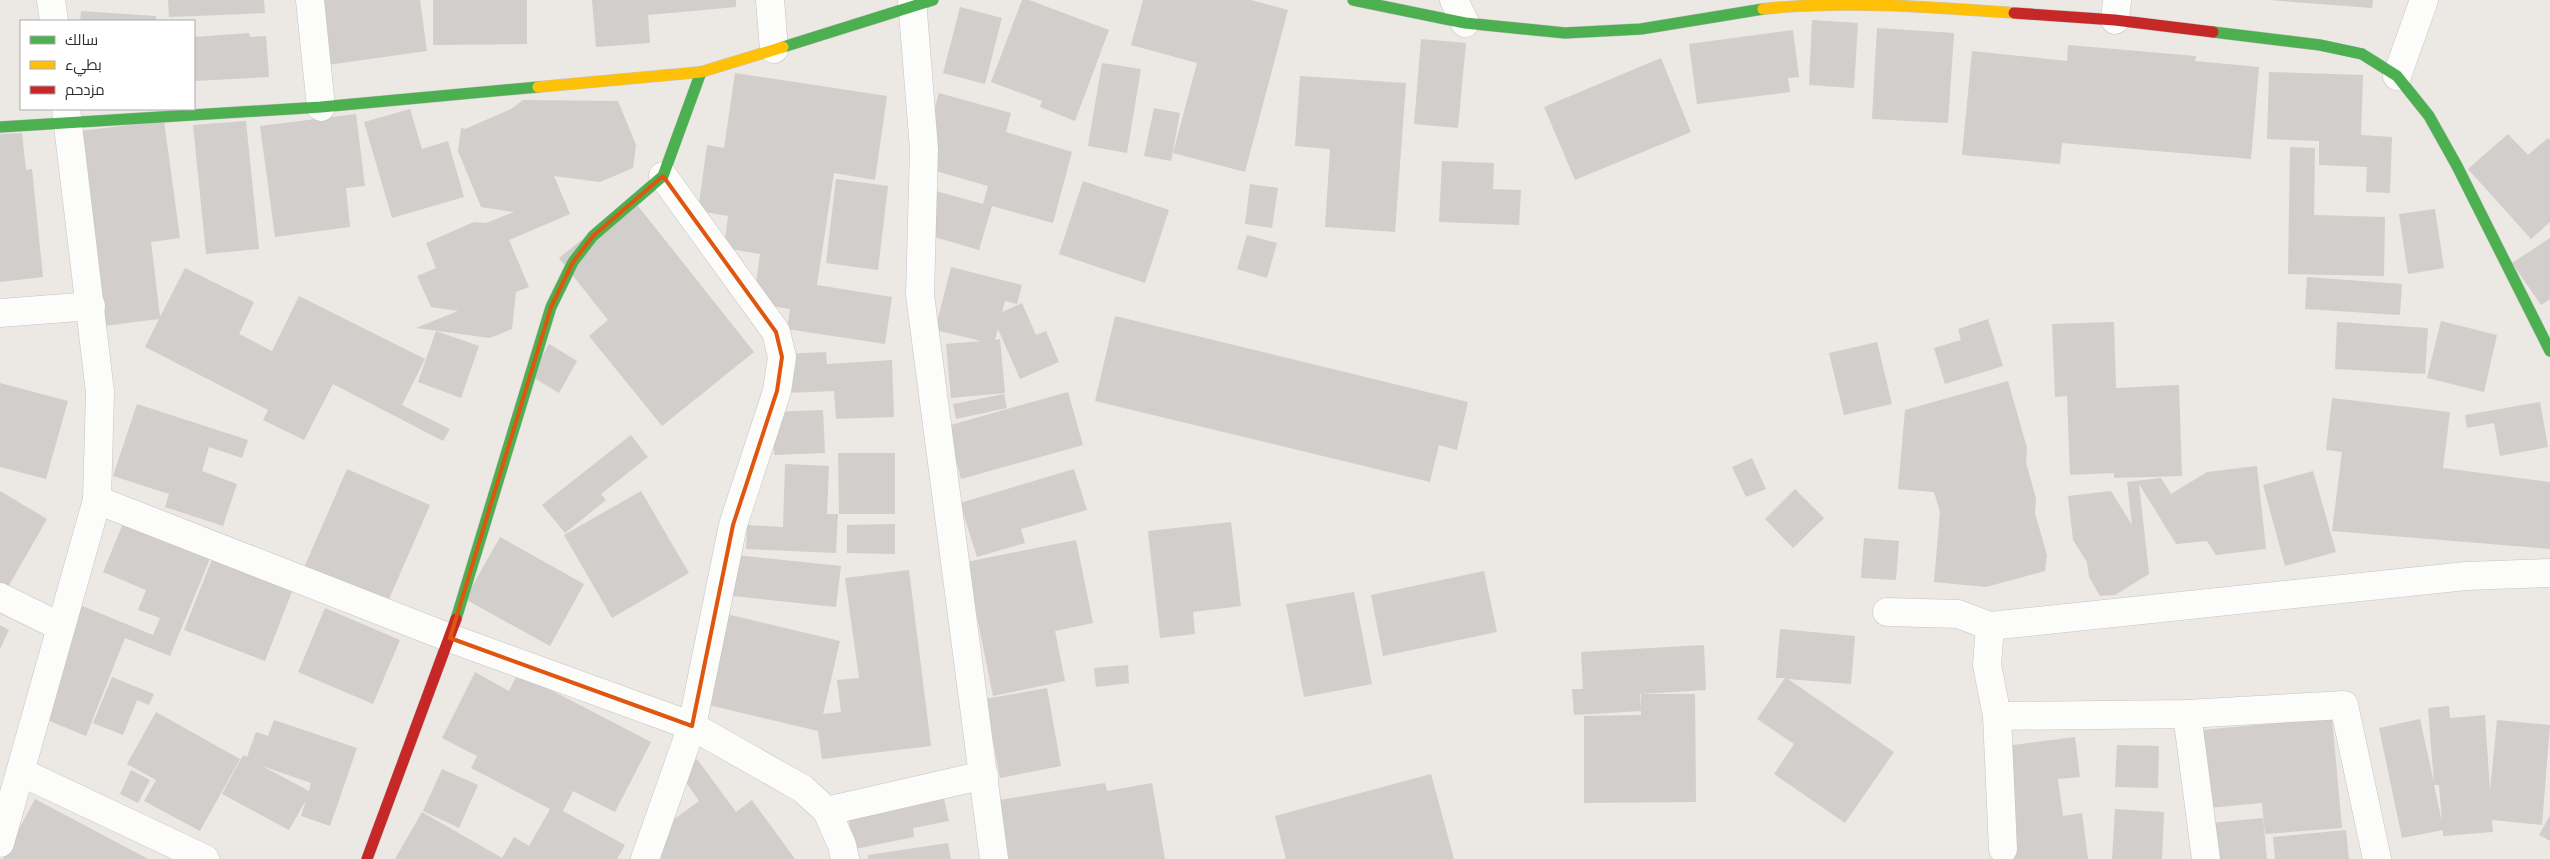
<svg xmlns="http://www.w3.org/2000/svg" width="2550" height="859" viewBox="0 0 2550 859" font-family="Signika,Cairo,sans-serif">
  <rect width="100%" height="100%" fill="#ece8e4"/>
  <g fill="#d1cecb" fill-rule="evenodd">
    <polygon points="168,0 264,0 265,13 169,17"/>
    <polygon points="317,0 420,0 427,51 327,65"/>
    <polygon points="433,0 527,0 527,44 433,45"/>
    <polygon points="592,0 736,0 736,7 648,15 650,43 596,47"/>
    <polygon points="1022,0 1029,0 1109,30 1075,121 1040,107 1042,101 991,82"/>
    <polygon points="1143,0 1251,0 1288,10 1245,172 1173,153 1197,63 1131,45"/>
    <polygon points="2268,0 2373,0 2372,8"/>
    <polygon points="960,7 1002,18 985,84 943,73"/>
    <polygon points="81,11 156,16 156,21 80,21"/>
    <polygon points="1812,20 1858,23 1854,88 1809,85"/>
    <polygon points="1877,28 1954,33 1948,123 1872,119"/>
    <polygon points="1793,30 1799,77 1788,78 1790,92 1697,104 1689,44"/>
    <polygon points="249,33 250,37 266,36 269,77 194,81 194,37"/>
    <polygon points="1421,39 1466,43 1458,128 1414,124"/>
    <polygon points="2068,45 2196,56 2195,61 2259,67 2251,159 2062,143 2060,164 1962,155 1972,51 2067,61"/>
    <polygon points="1661,58 1691,132 1575,180 1544,107"/>
    <polygon points="1102,63 1141,69 1127,153 1088,146"/>
    <polygon points="2269,72 2363,75 2361,135 2392,137 2390,193 2366,192 2367,167 2319,165 2319,141 2267,139"/>
    <polygon points="735,73 887,96 875,180 834,173 817,285 892,297 885,344 787,329 790,309 753,303 760,254 724,248 728,216 698,211 707,145 724,148"/>
    <polygon points="1300,76 1406,83 1395,232 1325,227 1330,149 1295,146"/>
    <polygon points="939,93 1011,113 1006,132 1072,152 1053,223 992,206 979,250 914,231 925,188 983,204 988,186 918,166"/>
    <polygon points="523,100 618,101 636,145 633,168 600,182 554,176 570,214 509,240 529,287 516,292 512,329 490,338 416,328 458,311 431,307 417,276 436,268 426,243 474,222 486,223 514,212 481,207 458,151 461,128 465,129 511,109"/>
    <polygon points="1154,108 1180,113 1171,161 1144,156"/>
    <polygon points="410,109 422,149 448,141 464,197 392,218 364,122"/>
    <polygon points="356,114 365,186 346,188 350,227 275,237 260,126"/>
    <polygon points="164,121 180,238 151,242 160,317 185,268 254,302 239,334 272,351 299,296 425,359 402,405 450,429 443,441 333,384 304,440 263,420 268,410 145,347 159,319 104,326 80,131"/>
    <polygon points="246,121 259,249 206,254 193,125"/>
    <polygon points="22,133 26,170 32,169 43,277 0,282 0,134"/>
    <polygon points="2508,134 2528,155 2548,138 2550,140 2550,222 2531,239 2468,169"/>
    <polygon points="2290,147 2315,148 2314,215 2385,217 2384,276 2288,274"/>
    <polygon points="1442,161 1494,163 1493,189 1521,190 1519,225 1439,222"/>
    <polygon points="836,179 888,186 878,270 826,263"/>
    <polygon points="1083,181 1169,210 1145,283 1059,254"/>
    <polygon points="1250,184 1278,188 1272,228 1245,224"/>
    <polygon points="638,206 754,352 662,426 589,336 608,320 559,258 584,238"/>
    <polygon points="2435,209 2444,268 2408,274 2399,214"/>
    <polygon points="1247,235 1277,243 1267,278 1237,269"/>
    <polygon points="2550,238 2550,299 2541,305 2512,263"/>
    <polygon points="951,267 1022,285 1017,304 1005,301 1002,312 1022,303 1036,335 1046,331 1059,362 1020,379 998,329 995,340 1000,339 1005,393 951,398 946,344 981,341 935,330"/>
    <polygon points="2307,277 2402,284 2400,315 2305,309"/>
    <polygon points="1115,316 1468,402 1457,450 1439,445 1430,482 1095,401"/>
    <polygon points="1988,319 2003,366 1945,384 1934,348 1961,340 1958,329"/>
    <polygon points="2441,321 2497,335 2484,392 2427,378"/>
    <polygon points="2114,322 2116,388 2179,385 2182,476 2114,478 2114,473 2070,475 2067,396 2055,397 2052,324"/>
    <polygon points="2337,322 2428,328 2425,374 2335,369"/>
    <polygon points="436,331 479,346 461,398 418,382"/>
    <polygon points="1877,342 1892,404 1844,415 1829,353"/>
    <polygon points="549,344 577,361 559,393 531,376"/>
    <polygon points="826,352 827,364 892,360 894,417 836,419 834,391 786,393 784,354"/>
    <polygon points="2008,381 2027,448 2026,463 2036,498 2035,513 2047,555 2045,571 1986,587 1934,582 1940,512 1934,492 1898,489 1905,410"/>
    <polygon points="0,383 68,401 46,479 0,467"/>
    <polygon points="1068,392 1083,445 961,479 947,426"/>
    <polygon points="1004,394 1007,408 956,419 953,404"/>
    <polygon points="2332,398 2450,412 2443,468 2550,482 2550,549 2332,531 2342,452 2326,450"/>
    <polygon points="2540,402 2548,447 2500,456 2494,423 2467,428 2465,415"/>
    <polygon points="137,404 248,440 242,458 209,447 202,471 237,484 223,526 165,507 169,494 113,476"/>
    <polygon points="823,410 825,453 774,455 773,412"/>
    <polygon points="631,435 648,457 601,494 606,500 565,533 542,505"/>
    <polygon points="838,453 895,453 895,514 839,514"/>
    <polygon points="1752,458 1766,489 1746,497 1732,467"/>
    <polygon points="785,464 829,466 827,514 838,514 836,553 746,549 747,525 783,527"/>
    <polygon points="2257,466 2266,549 2216,555 2207,541 2176,544 2139,484 2149,574 2115,595 2100,596 2089,577 2087,562 2073,540 2068,496 2111,491 2132,525 2127,482 2161,478 2171,494 2207,472"/>
    <polygon points="347,469 430,505 386,606 303,570"/>
    <polygon points="1074,469 1087,510 1021,529 1025,543 977,557 960,503"/>
    <polygon points="2313,471 2336,552 2285,566 2263,485"/>
    <polygon points="1795,489 1824,518 1793,548 1765,519"/>
    <polygon points="0,491 47,519 0,601"/>
    <polygon points="641,491 689,573 612,618 564,535"/>
    <polygon points="124,521 211,556 170,656 125,638 86,736 35,715 80,605 153,635 160,618 138,610 146,590 103,572"/>
    <polygon points="1231,522 1241,606 1193,612 1195,634 1160,638 1148,531"/>
    <polygon points="895,524 895,554 847,553 847,525"/>
    <polygon points="500,537 584,584 550,646 465,599"/>
    <polygon points="1864,538 1899,541 1896,580 1861,578"/>
    <polygon points="1076,540 1093,623 1055,631 1065,681 993,696 966,562"/>
    <polygon points="215,552 295,584 265,661 184,630"/>
    <polygon points="727,554 841,566 836,607 723,595"/>
    <polygon points="909,570 931,746 822,759 818,731 696,702 718,612 840,641 823,714 841,712 837,680 859,678 845,578"/>
    <polygon points="1484,571 1497,632 1383,656 1371,595"/>
    <polygon points="1354,592 1372,684 1304,697 1286,604"/>
    <polygon points="325,608 400,640 373,704 298,672"/>
    <polygon points="0,625 9,630 0,649"/>
    <polygon points="1780,629 1855,636 1851,684 1788,679 1894,752 1845,823 1774,774 1794,744 1757,719 1785,678 1776,678"/>
    <polygon points="1704,645 1706,690 1640,694 1641,711 1574,715 1572,689 1583,689 1581,652"/>
    <polygon points="1128,665 1129,683 1096,687 1094,668"/>
    <polygon points="475,672 509,691 518,673 651,742 615,812 573,791 563,811 625,845 617,859 395,859 422,812 502,858 514,837 529,846 550,809 471,768 477,756 442,738"/>
    <polygon points="112,677 154,694 149,705 137,700 123,735 93,723"/>
    <polygon points="1047,688 1061,766 1000,778 985,699"/>
    <polygon points="1641,694 1695,694 1696,802 1584,803 1584,716 1641,715"/>
    <path d="M2449 706 2450 718 2485 715 2490 791 2497 720 2550 725 2542 825 2492 820 2493 832 2443 836V830L2402 838 2379 728 2420 719 2434 783 2428 708ZM2434 785H2439L2442 822Z"/>
    <polygon points="156,712 240,759 200,831 144,801 156,780 127,764"/>
    <polygon points="2332,718 2342,828 2265,834 2262,803 2198,809 2191,731"/>
    <path d="M274 720 357 748 330 826 301 816 306 800 289 830 222 794 243 755 247 757 256 732 268 736ZM262 766 311 783 309 791Z"/>
    <polygon points="2075,737 2080,777 2058,779 2063,816 2082,813 2088,859 2013,859 1998,747"/>
    <polygon points="2117,745 2159,746 2158,788 2115,787"/>
    <polygon points="697,759 736,812 752,800 795,859 662,859 647,839 699,801 679,772"/>
    <polygon points="442,769 478,785 459,828 423,811"/>
    <polygon points="131,770 150,780 138,803 120,794"/>
    <polygon points="1431,774 1454,859 1286,859 1275,816"/>
    <polygon points="1105,783 1107,791 1152,783 1165,859 1009,859 999,800"/>
    <polygon points="941,786 949,821 913,828 914,837 855,849 845,805"/>
    <polygon points="35,799 148,859 3,859"/>
    <polygon points="2115,809 2164,812 2162,859 2112,859"/>
    <polygon points="2550,815 2550,841 2539,835"/>
    <polygon points="2263,818 2267,859 2201,859 2198,824"/>
    <polygon points="2346,830 2349,859 2275,859 2273,837"/>
    <polygon points="948,843 951,859 868,859 868,855"/>
  </g>
  <g fill="none" stroke-linecap="round" stroke-linejoin="round">
    <g stroke="#c5c4c5" stroke-width="29">
      <g id="street">
        <polyline points="51,0 54,21"/>
        <polyline points="310,0 321,107"/>
        <polyline points="770,0 774,49"/>
        <polyline points="912,0 924,149 920,295 994,859"/>
        <polyline points="1454,0 1465,23"/>
        <polyline points="2115,20 2117,0"/>
        <polyline points="2397,76 2424,0"/>
        <polyline points="0,313 91,306"/>
        <polyline points="97,500 450,638 692,726 803,789 827,811 842,845 845,859"/>
        <polyline points="0,597 61,627"/>
        <polyline points="1887,612 1958,614 1990,626 2466,576 2550,573"/>
        <polyline points="1990,626 1987,665 1997,716 2003,849"/>
        <polyline points="2187,714 2206,859"/>
        <polyline points="1997,716 2187,714 2344,705 2377,859"/>
        <polyline points="21,772 205,859"/>
        <polyline points="827,811 984,775"/>
        <polyline points="0,843 97,500 100,392 66,109"/>
        <polyline points="645,859 692,726 733,525 777,391 782,357 776,332 663,176"/>
      </g>
    </g>
    <g stroke="#c5c4c5" stroke-width="12">
      <g id="fast">
        <polyline points="1353,0 1465,23 1565,33 1641,29 1763,9"/>
        <polyline points="2213,32 2320,45 2362,54 2397,76 2429,116 2457,166 2550,351"/>
        <polyline points="783,47 933,0"/>
        <polyline points="0,127 321,107 538,87"/>
        <polyline points="456,619 551,307 573,262 593,236 663,176 701,72"/>
      </g>
    </g>
    <g stroke="#c5c4c5" stroke-width="12">
      <g id="slow">
        <path d="M1763 9C1846 0 1931 7 2014 13"/>
        <polyline points="538,87 701,72 783,47"/>
      </g>
    </g>
    <g stroke="#c5c4c5" stroke-width="12">
      <g id="jam">
        <polyline points="2014,13 2115,20 2213,32"/>
        <polyline points="367,859 456,619"/>
      </g>
    </g>
    <use href="#street" stroke="#fcfcfb" stroke-width="28"/>
    <use href="#fast" stroke="#4caf50" stroke-width="11"/>
    <use href="#slow" stroke="#ffc107" stroke-width="11"/>
    <use href="#jam" stroke="#c62828" stroke-width="11"/>
  </g>
  <path fill="none" stroke="#df570e" stroke-width="4" stroke-linejoin="round" d="M663 176 776 332 782 357 777 391 733 525 692 726 450 638 551 307 573 262 593 236Z"/>
  <rect x="20" y="20" width="175" height="90" fill="#ffffff" stroke="#ababab"/>
  <rect x="30" y="36" width="25" height="8" fill="#4caf50" stroke="#ababab"/>
  <text x="65" y="45" font-size="15" fill="#2e2e2e">سالك</text>
  <rect x="30" y="61" width="25" height="8" fill="#ffc107" stroke="#ababab"/>
  <text x="65" y="70" font-size="15" fill="#2e2e2e">بطيء</text>
  <rect x="30" y="86" width="25" height="8" fill="#c62828" stroke="#ababab"/>
  <text x="65" y="95" font-size="15" fill="#2e2e2e">مزدحم</text>
</svg>
